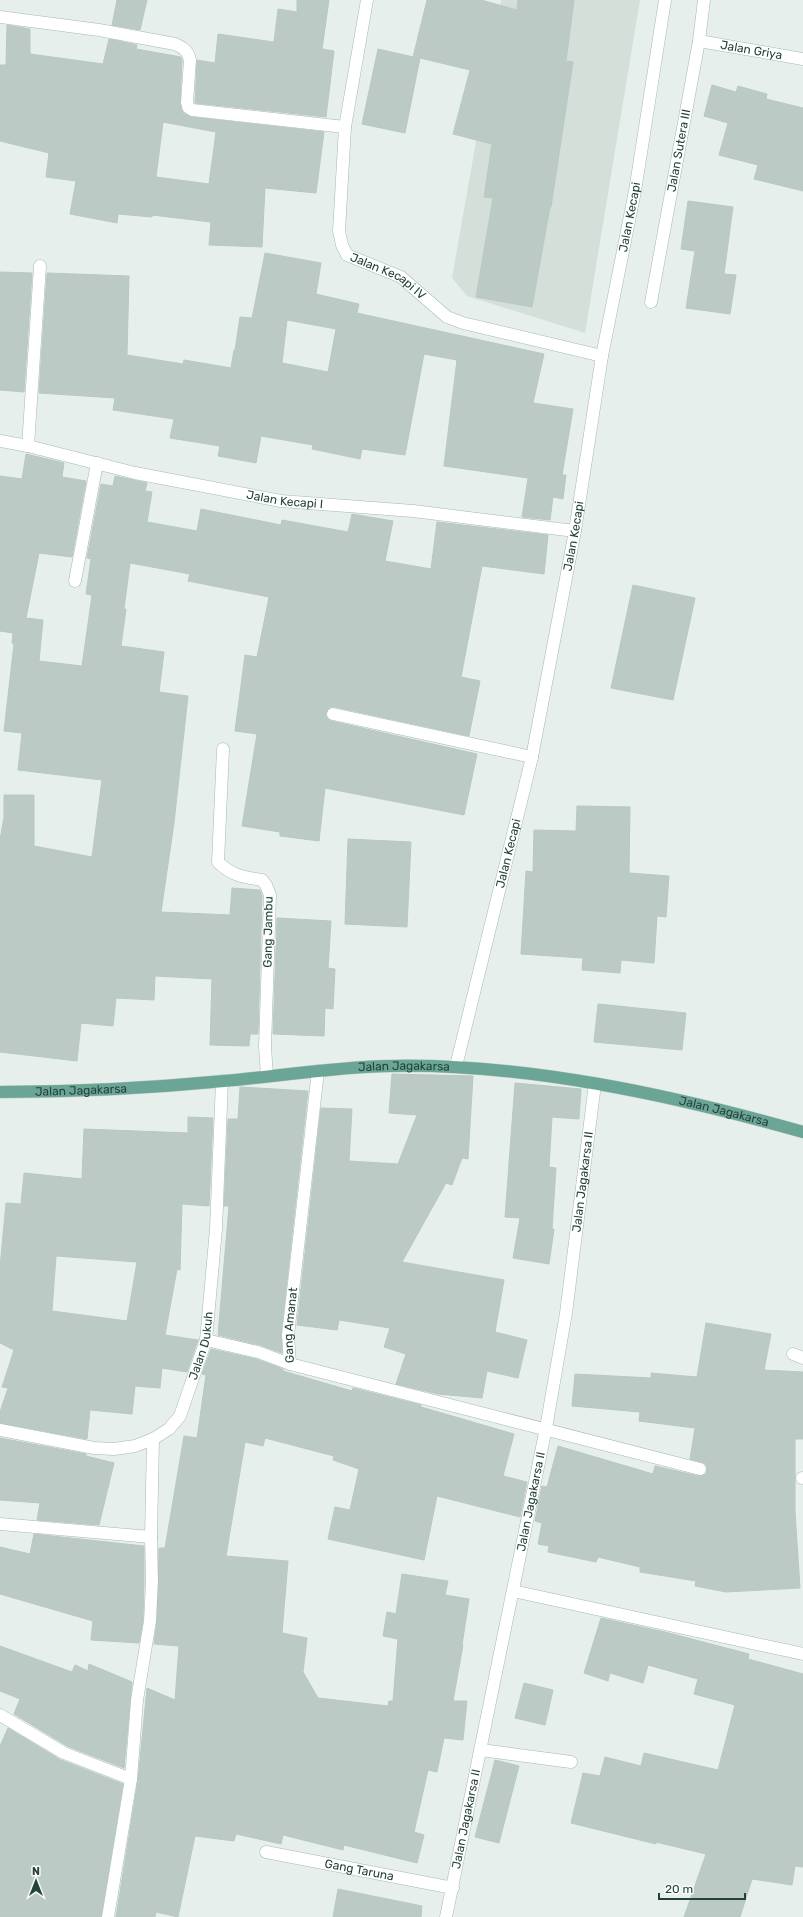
<svg xmlns="http://www.w3.org/2000/svg" width="803" height="1917" viewBox="0 0 803 1917" font-family="Rubik,sans-serif">
  <rect width="100%" height="100%" fill="#e6efeb"/>
  <polygon fill="#d4dfda" points="501,0 640,0 585,333 467,296 452,278"/>
  <g fill="#bbcac4" stroke="#b8c9c2" fill-rule="evenodd">
    <polygon points="117,0 147,0 140,30 112,25"/>
    <polygon points="297,0 329,0 322,49 334,51 326,117 195,103 197,60 215,63 218,34 274,42 278,9 297,12"/>
    <polygon points="427,0 481,0 517,10 518,0 574,0 566,61 573,62 551,207 550,207 532,307 476,297 493,198 484,197 492,144 453,134 470,70 420,58 405,133 362,124 378,49 418,58 413,57"/>
    <path d="M7 25 30 29V54L103 64 109 39 137 45 136 49 181 57 182 61 180 103 183 113 191 117 324 132 316 193 265 188 262 247 209 245 211 222 152 215V217L118 214 117 223 70 214 76 181 46 177 49 153 0 141V65H6ZM163 122 216 132 209 184 156 177Z"/>
    <polygon points="712,85 736,92 738,86 767,94 766,99 803,108 803,191 754,179 758,165 719,155 728,123 704,116"/>
    <polygon points="688,201 733,207 724,274 736,275 730,314 686,308 695,251 681,249"/>
    <path d="M265 253 321 263 316 294 359 304 357 313 544 354 533 403 573 409 562 475H566L563 499 553 497 550 520 522 517 528 478 444 466 457 360 424 354 405 455 362 449 360 459 312 449 313 445 261 436 256 463 218 456 220 446 170 438 174 419 113 410 115 398 39 393 47 273 129 276 127 355 183 364 184 360 231 368 234 350H235L240 317 252 318ZM287 320 336 329 328 372 282 363Z"/>
    <polygon points="0,272 32,273 24,392 0,390"/>
    <polygon points="26,454 64,463 62,477 86,481 72,557 39,553 26,618 43,620 39,661 82,666 92,595 86,594 91,559 87,558 101,484 113,486 115,476 147,483 145,491 152,492 147,522 197,531 201,509 281,525 282,520 348,532 352,514 393,521 385,561 431,569 437,522 548,535 544,574 482,566 461,677 480,681 469,736 335,707 330,707 326,712 326,717 331,721 477,754 464,815 325,788 319,841 280,836 280,832 242,826 257,734 235,731 245,655 257,657 269,597 188,581 190,574 130,563 124,609 126,609 121,646 164,652 159,692 188,696 174,823 161,912 230,915 232,888 260,890 262,896 258,1034 250,1034 249,1046 210,1045 212,979 155,976 154,1000 116,998 113,1026 81,1023 77,1061 0,1052 0,840 4,817 4,795 34,795 34,846 92,857 102,780 18,770 22,733 4,731 14,644 12,643 13,633 0,631 0,476 22,479"/>
    <polygon points="633,585 695,598 673,700 611,688"/>
    <polygon points="577,806 630,807 629,873 669,876 666,917 657,916 654,963 621,960 620,973 582,970 583,958 521,954 526,871 533,872 534,830 576,831"/>
    <polygon points="348,839 411,842 407,927 345,924"/>
    <polygon points="277,918 331,921 328,968 335,969 333,1009 325,1008 324,1036 273,1034"/>
    <polygon points="598,1004 686,1013 682,1050 594,1042"/>
    <polygon points="392,1074 473,1076 468,1159 462,1158 452,1185 446,1183 402,1262 504,1280 495,1332 527,1340 518,1378 487,1371 482,1398 438,1394 396,1384 406,1354 384,1347 390,1328 339,1320 337,1330 297,1325 321,1108 352,1109 349,1161 398,1164 417,1115 389,1113"/>
    <polygon points="515,1083 581,1089 579,1119 552,1117 549,1167 556,1168 552,1229 554,1229 549,1264 513,1258 520,1218 505,1217"/>
    <polygon points="240,1087 308,1091 281,1334 282,1353 260,1345 218,1335 229,1206 224,1206 228,1119 238,1119"/>
    <path d="M188 1117 213 1118 209 1206 182 1204 180 1270 177 1269 165 1335 198 1340 187 1372 162 1368 160 1388 135 1386 132 1414 90 1410 87 1439 0 1423V1412L8 1388 2 1387 14 1350 0 1343V1267L6 1203 21 1204 24 1173 82 1179 84 1129 188 1133ZM56 1256 137 1262 127 1321 52 1311Z"/>
    <polygon points="706,1323 771,1334 764,1370 803,1372 803,1439 795,1439 795,1512 800,1588 726,1592 695,1586 696,1581 640,1572 640,1567 598,1557 596,1562 548,1552 549,1546 538,1544 542,1523 535,1521 542,1486 547,1487 558,1446 653,1474 655,1466 698,1476 706,1474 707,1467 705,1463 690,1459 695,1428 639,1421 640,1412 572,1406 575,1374 651,1378 651,1373 697,1377"/>
    <polygon points="211,1349 256,1359 283,1369 283,1371 352,1391 353,1388 421,1405 421,1407 514,1434 503,1476 527,1482 520,1517 437,1496 424,1560 328,1539 335,1507 350,1510 359,1469 333,1460 334,1456 265,1438 263,1446 245,1442 226,1556 288,1561 282,1633 307,1638 303,1672 318,1698 388,1706 389,1701 393,1701 398,1639 383,1636 387,1612 396,1614 402,1574 448,1581 445,1595 469,1599 462,1645 463,1645 453,1701 467,1701 463,1740 444,1738 437,1772 428,1770 414,1832 424,1835 417,1863 344,1845 343,1850 283,1835 281,1844 236,1834 234,1841 195,1836 178,1917 156,1912 155,1917 116,1917 138,1780 147,1688 175,1700 179,1646 154,1644 157,1621 159,1548 165,1548 184,1436 197,1438 206,1375 202,1374"/>
    <polygon points="0,1438 86,1454 86,1456 114,1463 99,1525 37,1520 40,1503 0,1500"/>
    <polygon points="34,1534 144,1546 144,1581 143,1620 139,1643 91,1640 93,1621 0,1594 0,1547 30,1554"/>
    <polygon points="601,1618 669,1633 749,1654 748,1659 803,1674 803,1867 795,1866 792,1885 752,1879 740,1917 684,1917 706,1854 656,1842 656,1844 571,1823 583,1773 600,1776 605,1757 641,1766 644,1753 718,1770 735,1705 694,1694 698,1679 648,1665 643,1683 610,1673 608,1681 584,1673"/>
    <polygon points="0,1646 72,1672 75,1665 88,1671 89,1664 132,1682 124,1768 67,1746 14,1714 20,1699 0,1691"/>
    <polygon points="524,1683 553,1690 545,1725 515,1718"/>
    <polygon points="8,1728 61,1760 123,1784 101,1917 0,1917 0,1746"/>
    <polygon points="495,1760 519,1766 499,1843 475,1837"/>
    <polygon points="338,1889 422,1906 421,1917 333,1917"/>
  </g>
  <g fill="none" stroke-linecap="round" stroke-linejoin="round">
    <g stroke="#a8b8b2" stroke-width="13">
      <g id="minor">
        <path id="s1" d="M367 0 345 127 339 231 342 245 347 255 401 277 447 317 463 323 602 356"/>
        <path d="M0 17 99 30 175 44C183 48 188 50 190 60L187 102 188 107 192 110 345 127"/>
        <path id="s2" d="M699 41 803 59"/>
        <path id="s3" d="M651 302 699 41 704 0"/>
        <path id="s4" d="M0 441 28 446 135 473 281 501 413 511 575 531"/>
        <polyline points="28,446 40,266"/>
        <polyline points="75,581 97,463"/>
        <polyline points="333,714 532,757"/>
        <path d="M223 749 218 862C232 876 244 877 262 880L266 885 270 895 265 1047 267 1076"/>
        <path id="s5" d="M456 1066 532 757 575 531 602 356 635 191 665 0"/>
        <polyline points="206,1340 258,1352 290,1364 700,1469"/>
        <polyline points="793,1354 803,1358"/>
        <path id="s6" d="M290 1364 288 1335 318 1071"/>
        <path id="s7" d="M0 1430 94 1448 114 1449 135 1446 153 1439 169 1429 180 1416 206 1340 216 1229 222 1081"/>
        <polyline points="802,1478 803,1478"/>
        <polyline points="0,1524 151,1537"/>
        <polyline points="513,1591 803,1654"/>
        <polyline points="0,1715 64,1753 131,1779"/>
        <polyline points="481,1750 571,1762"/>
        <path id="s8" d="M266 1852 453 1888"/>
        <polyline points="108,1917 131,1779 137,1700 150,1621 152,1581 151,1537 153,1439"/>
        <path id="s9" d="M446 1917 546 1428 566 1313 595 1084"/>
      </g>
    </g>
    <g stroke="#c2cac8" stroke-width="13">
      <g id="major">
        <path id="s10" d="M0 1092C74 1092 150 1088 224 1081 279 1076 334 1067 390 1066 526 1063 672 1095 803 1132"/>
      </g>
    </g>
    <use href="#minor" stroke="#fff" stroke-width="12"/>
    <use href="#major" stroke="#6aa596" stroke-width="12"/>
  </g>
  <g text-anchor="middle" dominant-baseline="central" stroke-width="3" stroke-linejoin="round" paint-order="stroke">
    <g font-size="12" fill="#24423a" stroke="#f7fbf9">
      <text stroke="none"><textPath href="#s2" startOffset="53">Jalan Griya</textPath></text>
      <text stroke="none"><textPath href="#s3" startOffset="154">Jalan Sutera III</textPath></text>
      <text stroke="none"><textPath href="#s5" startOffset="867">Jalan Kecapi</textPath></text>
      <text stroke="none"><textPath href="#s1" startOffset="305">Jalan Kecapi IV</textPath></text>
      <text stroke="none"><textPath href="#s4" startOffset="291">Jalan Kecapi I</textPath></text>
      <text stroke="none"><textPath href="#s5" startOffset="543">Jalan Kecapi</textPath></text>
      <text stroke="none"><textPath href="#s5" startOffset="219">Jalan Kecapi</textPath></text>
      <text transform="translate(268 932) rotate(-89)">Gang Jambu</text>
      <text stroke="none"><textPath href="#s10" startOffset="405">Jalan Jagakarsa</textPath></text>
      <text stroke="none"><textPath href="#s10" startOffset="81">Jalan Jagakarsa</textPath></text>
      <text stroke="none"><textPath href="#s10" startOffset="729">Jalan Jagakarsa</textPath></text>
      <text stroke="none"><textPath href="#s9" startOffset="748">Jalan Jagakarsa II</textPath></text>
      <text stroke="none"><textPath href="#s6" startOffset="39">Gang Amanat</textPath></text>
      <text stroke="none"><textPath href="#s7" startOffset="266">Jalan Dukuh</textPath></text>
      <text stroke="none"><textPath href="#s9" startOffset="424">Jalan Jagakarsa II</textPath></text>
      <text stroke="none"><textPath href="#s9" startOffset="100">Jalan Jagakarsa II</textPath></text>
      <text stroke="none"><textPath href="#s8" startOffset="95">Gang Taruna</textPath></text>
    </g>
  </g>
  <g transform="translate(36 1881)" stroke="#f7fbf9" stroke-width="3" paint-order="stroke">
  <path d="M0-3L7 15L0 10L-7 15Z" fill="#24423a"/>
  <text y="-6" font-size="11" font-weight="bold" text-anchor="middle" fill="#24423a">N</text>
  </g>
  <path d="M659 1893v6h86v-6" fill="none" stroke="#24423a" stroke-width="2"/>
  <text x="665" y="1893" font-size="12" fill="#24423a" stroke="#f7fbf9" stroke-width="3" paint-order="stroke">20 m</text>
</svg>
